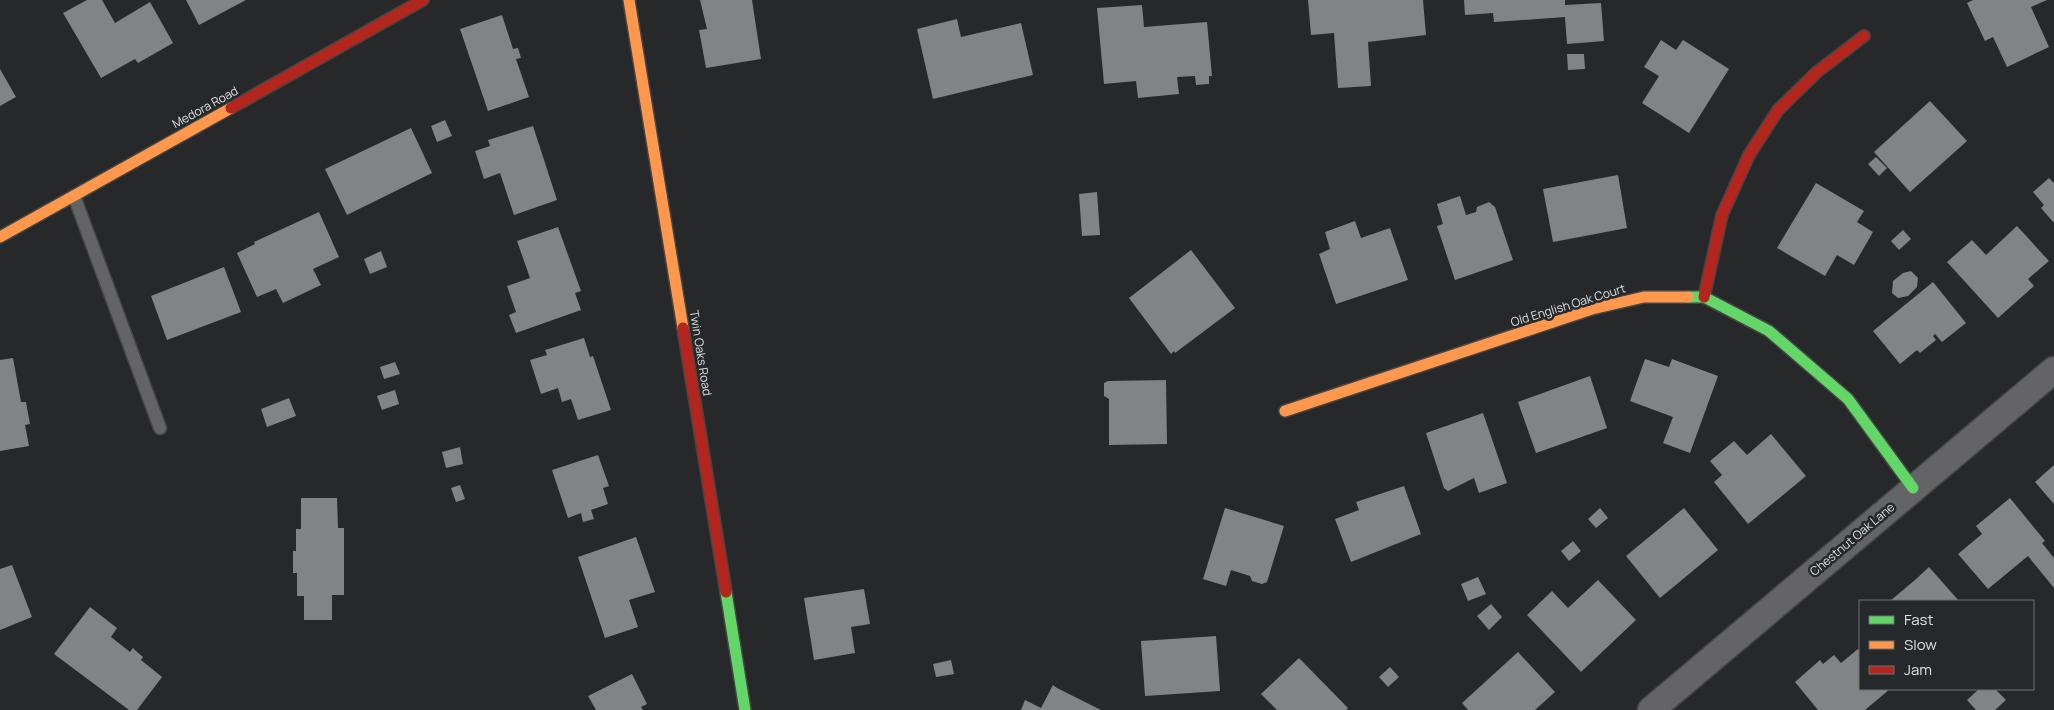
<svg xmlns="http://www.w3.org/2000/svg" width="2054" height="710" viewBox="0 0 2054 710" font-family="Manrope,sans-serif">
  <rect width="100%" height="100%" fill="#26282a"/>
  <g fill="#818384">
    <polygon points="87,0 102,0 115,23 150,2 173,43 138,63 135,59 101,78 63,13"/>
    <polygon points="186,0 246,0 199,25"/>
    <polygon points="700,0 752,0 761,59 706,68 699,30 707,29"/>
    <polygon points="1308,0 1423,0 1426,35 1368,42 1371,86 1338,88 1334,33 1311,35"/>
    <polygon points="1464,0 1565,0 1565,5 1601,3 1604,41 1567,44 1565,17 1494,22 1493,13 1465,15"/>
    <polygon points="2047,0 2031,7 2049,47 2007,67 1993,37 1985,41 1967,3 1973,0"/>
    <polygon points="1142,5 1144,27 1207,22 1212,76 1209,76 1209,84 1196,85 1195,76 1177,77 1179,94 1138,98 1136,81 1104,84 1097,8"/>
    <polygon points="502,15 513,49 518,48 521,58 516,59 529,97 488,111 460,29"/>
    <polygon points="957,19 961,37 1021,23 1033,75 933,99 917,29"/>
    <polygon points="1661,40 1676,50 1683,40 1729,69 1689,133 1642,103 1659,76 1644,67"/>
    <polygon points="1567,54 1584,54 1585,69 1568,70"/>
    <polygon points="0,69 16,97 0,106"/>
    <polygon points="1930,101 1967,141 1910,192 1874,152"/>
    <polygon points="445,120 452,136 437,142 431,126"/>
    <polygon points="533,126 557,200 514,215 500,173 484,179 475,151 490,146 488,140"/>
    <polygon points="411,128 432,173 347,215 325,169"/>
    <polygon points="1876,157 1887,168 1879,176 1868,164"/>
    <polygon points="1618,175 1627,228 1553,242 1543,189"/>
    <polygon points="2049,178 2054,183 2054,223 2041,208 2044,205 2033,192"/>
    <polygon points="1816,183 1864,211 1857,222 1873,232 1854,265 1837,255 1825,276 1777,248"/>
    <polygon points="1097,192 1100,235 1082,236 1079,194"/>
    <polygon points="1460,196 1466,215 1476,212 1477,207 1489,202 1495,207 1513,260 1455,280 1437,226 1443,224 1437,204"/>
    <polygon points="319,212 339,257 313,269 321,285 283,303 276,289 257,297 237,253 255,244 254,242"/>
    <polygon points="1355,221 1361,238 1390,228 1408,280 1336,304 1319,254 1330,249 1325,232"/>
    <polygon points="2017,226 2049,261 2028,279 2034,286 1998,318 1947,262 1972,240 1986,255"/>
    <polygon points="558,227 581,291 575,293 581,310 516,333 509,315 516,312 507,286 530,278 517,241"/>
    <polygon points="1903,230 1911,239 1899,250 1891,241"/>
    <polygon points="1191,250 1235,308 1175,353 1174,351 1171,354 1129,298"/>
    <polygon points="381,251 387,267 370,274 364,259"/>
    <polygon points="224,267 241,312 167,340 151,296"/>
    <polygon points="1911,271 1918,278 1917,287 1908,296 1898,298 1892,293 1893,281 1903,273"/>
    <polygon points="1933,282 1966,323 1942,342 1935,334 1933,336 1936,340 1920,353 1917,350 1900,364 1873,331"/>
    <polygon points="584,338 590,357 593,356 611,410 578,420 571,399 562,402 558,388 541,394 530,360 547,355 545,350"/>
    <polygon points="13,358 21,402 26,402 30,424 25,425 29,446 0,451 0,360"/>
    <polygon points="1645,359 1669,367 1672,359 1718,376 1690,453 1663,443 1673,417 1630,401"/>
    <polygon points="395,362 400,374 384,379 380,367"/>
    <polygon points="1590,376 1607,428 1536,453 1518,402"/>
    <polygon points="1166,380 1167,444 1109,445 1109,399 1104,396 1104,383 1108,381"/>
    <polygon points="395,390 399,404 382,410 377,396"/>
    <polygon points="289,398 296,416 267,427 261,409"/>
    <polygon points="1483,413 1507,483 1479,493 1474,478 1448,491 1444,488 1426,433"/>
    <polygon points="1771,434 1806,476 1748,524 1714,482 1722,475 1710,461 1734,441 1747,455"/>
    <polygon points="460,447 463,464 446,468 442,452"/>
    <polygon points="598,455 609,486 603,488 608,504 591,510 594,519 583,522 581,513 568,518 552,470"/>
    <polygon points="2054,465 2054,504 2035,482"/>
    <polygon points="460,485 465,499 456,502 451,488"/>
    <polygon points="1404,486 1421,534 1351,562 1335,519 1359,510 1356,502"/>
    <polygon points="301,498 337,498 338,528 344,528 344,595 332,595 332,620 304,620 304,596 297,596 297,573 293,573 293,551 296,551 296,529 301,529"/>
    <polygon points="2010,498 2045,541 2042,543 2054,558 2054,588 2028,556 1988,589 1958,554 1982,534 1976,526"/>
    <polygon points="1225,508 1284,526 1267,582 1262,584 1252,581 1250,576 1231,570 1226,586 1203,579"/>
    <polygon points="1600,508 1608,518 1596,528 1588,519"/>
    <polygon points="1684,508 1718,550 1660,598 1626,556"/>
    <polygon points="636,537 655,592 629,600 638,627 605,638 578,557"/>
    <polygon points="1573,541 1581,551 1569,561 1561,551"/>
    <polygon points="12,565 32,617 0,630 0,569"/>
    <polygon points="1929,567 1959,601 1890,601 1915,580"/>
    <polygon points="1478,577 1486,594 1468,601 1461,584"/>
    <polygon points="1598,580 1636,620 1581,672 1527,615 1552,591 1568,608"/>
    <polygon points="864,589 870,624 851,627 855,653 814,660 804,598"/>
    <polygon points="1491,604 1502,617 1489,630 1477,616"/>
    <polygon points="90,607 117,628 111,637 130,652 133,648 136,651 143,657 141,660 162,677 137,710 129,710 54,654"/>
    <polygon points="1216,636 1220,691 1145,696 1141,641"/>
    <polygon points="1858,649 1860,651 1860,689 1890,689 1865,710 1818,710 1795,682 1820,660 1823,664 1834,655 1841,663"/>
    <polygon points="1518,652 1555,692 1535,710 1468,710 1462,703"/>
    <polygon points="1299,658 1348,708 1346,710 1277,710 1261,694"/>
    <polygon points="951,660 954,674 936,677 933,664"/>
    <polygon points="1390,667 1399,677 1388,687 1379,677"/>
    <polygon points="632,674 647,704 641,707 643,710 596,710 588,696"/>
    <polygon points="1053,685 1057,688 1101,710 1021,710 1025,700 1041,708"/>
    <polygon points="1979,689 1995,689 2006,700 1995,710 1976,710 1967,700"/>
  </g>
  <g fill="none" stroke-linecap="round" stroke-linejoin="round">
    <g stroke="#444546" stroke-width="15">
      <polyline id="lane" points="74,196 160,428"/>
    </g>
    <g stroke="#444546" stroke-width="29">
      <polyline id="street" points="1651,710 2054,370"/>
    </g>
    <g stroke="#444546" stroke-width="14">
      <g id="fast">
        <polyline points="1688,297 1704,297 1769,331 1848,399 1913,488"/>
        <polyline points="726,592 745,710"/>
      </g>
    </g>
    <g stroke="#444546" stroke-width="14">
      <g id="slow">
        <polyline points="629,0 683,328"/>
        <polyline points="0,237 231,108"/>
        <polyline points="1285,411 1592,309 1644,297 1688,297"/>
      </g>
    </g>
    <g stroke="#444546" stroke-width="14">
      <g id="jam">
        <polyline points="231,108 423,0"/>
        <polyline points="1704,297 1722,215 1749,155 1778,110 1817,72 1864,36"/>
        <polyline points="683,328 726,592"/>
      </g>
    </g>
    <use href="#lane" stroke="#646466" stroke-width="12"/>
    <use href="#street" stroke="#646466" stroke-width="26"/>
    <use href="#fast" stroke="#63d668" stroke-width="11"/>
    <use href="#slow" stroke="#ff974d" stroke-width="11"/>
    <use href="#jam" stroke="#b3261e" stroke-width="11"/>
  </g>
  <g text-anchor="middle" dominant-baseline="central" stroke-width="5" stroke-linejoin="round" paint-order="stroke">
    <g font-size="12" fill="#dde0e1" stroke="#25292b">
      <text transform="translate(205 107) rotate(-29)">Medora Road</text>
      <text transform="translate(1568 305) rotate(-17)">Old English Oak Court</text>
      <text transform="translate(701 353) rotate(81)">Twin Oaks Road</text>
      <text transform="translate(1852 539) rotate(-40)">Chestnut Oak Lane</text>
    </g>
  </g>
  <rect x="1859" y="600" width="175" height="90" fill="#25292b" stroke="#6f7274"/>
  <rect x="1869" y="616" width="25" height="8" fill="#63d668" stroke="#6f7274"/>
  <text x="1904" y="625" font-size="15" fill="#dde0e1">Fast</text>
  <rect x="1869" y="641" width="25" height="8" fill="#ff974d" stroke="#6f7274"/>
  <text x="1904" y="650" font-size="15" fill="#dde0e1">Slow</text>
  <rect x="1869" y="666" width="25" height="8" fill="#b3261e" stroke="#6f7274"/>
  <text x="1904" y="675" font-size="15" fill="#dde0e1">Jam</text>
</svg>
